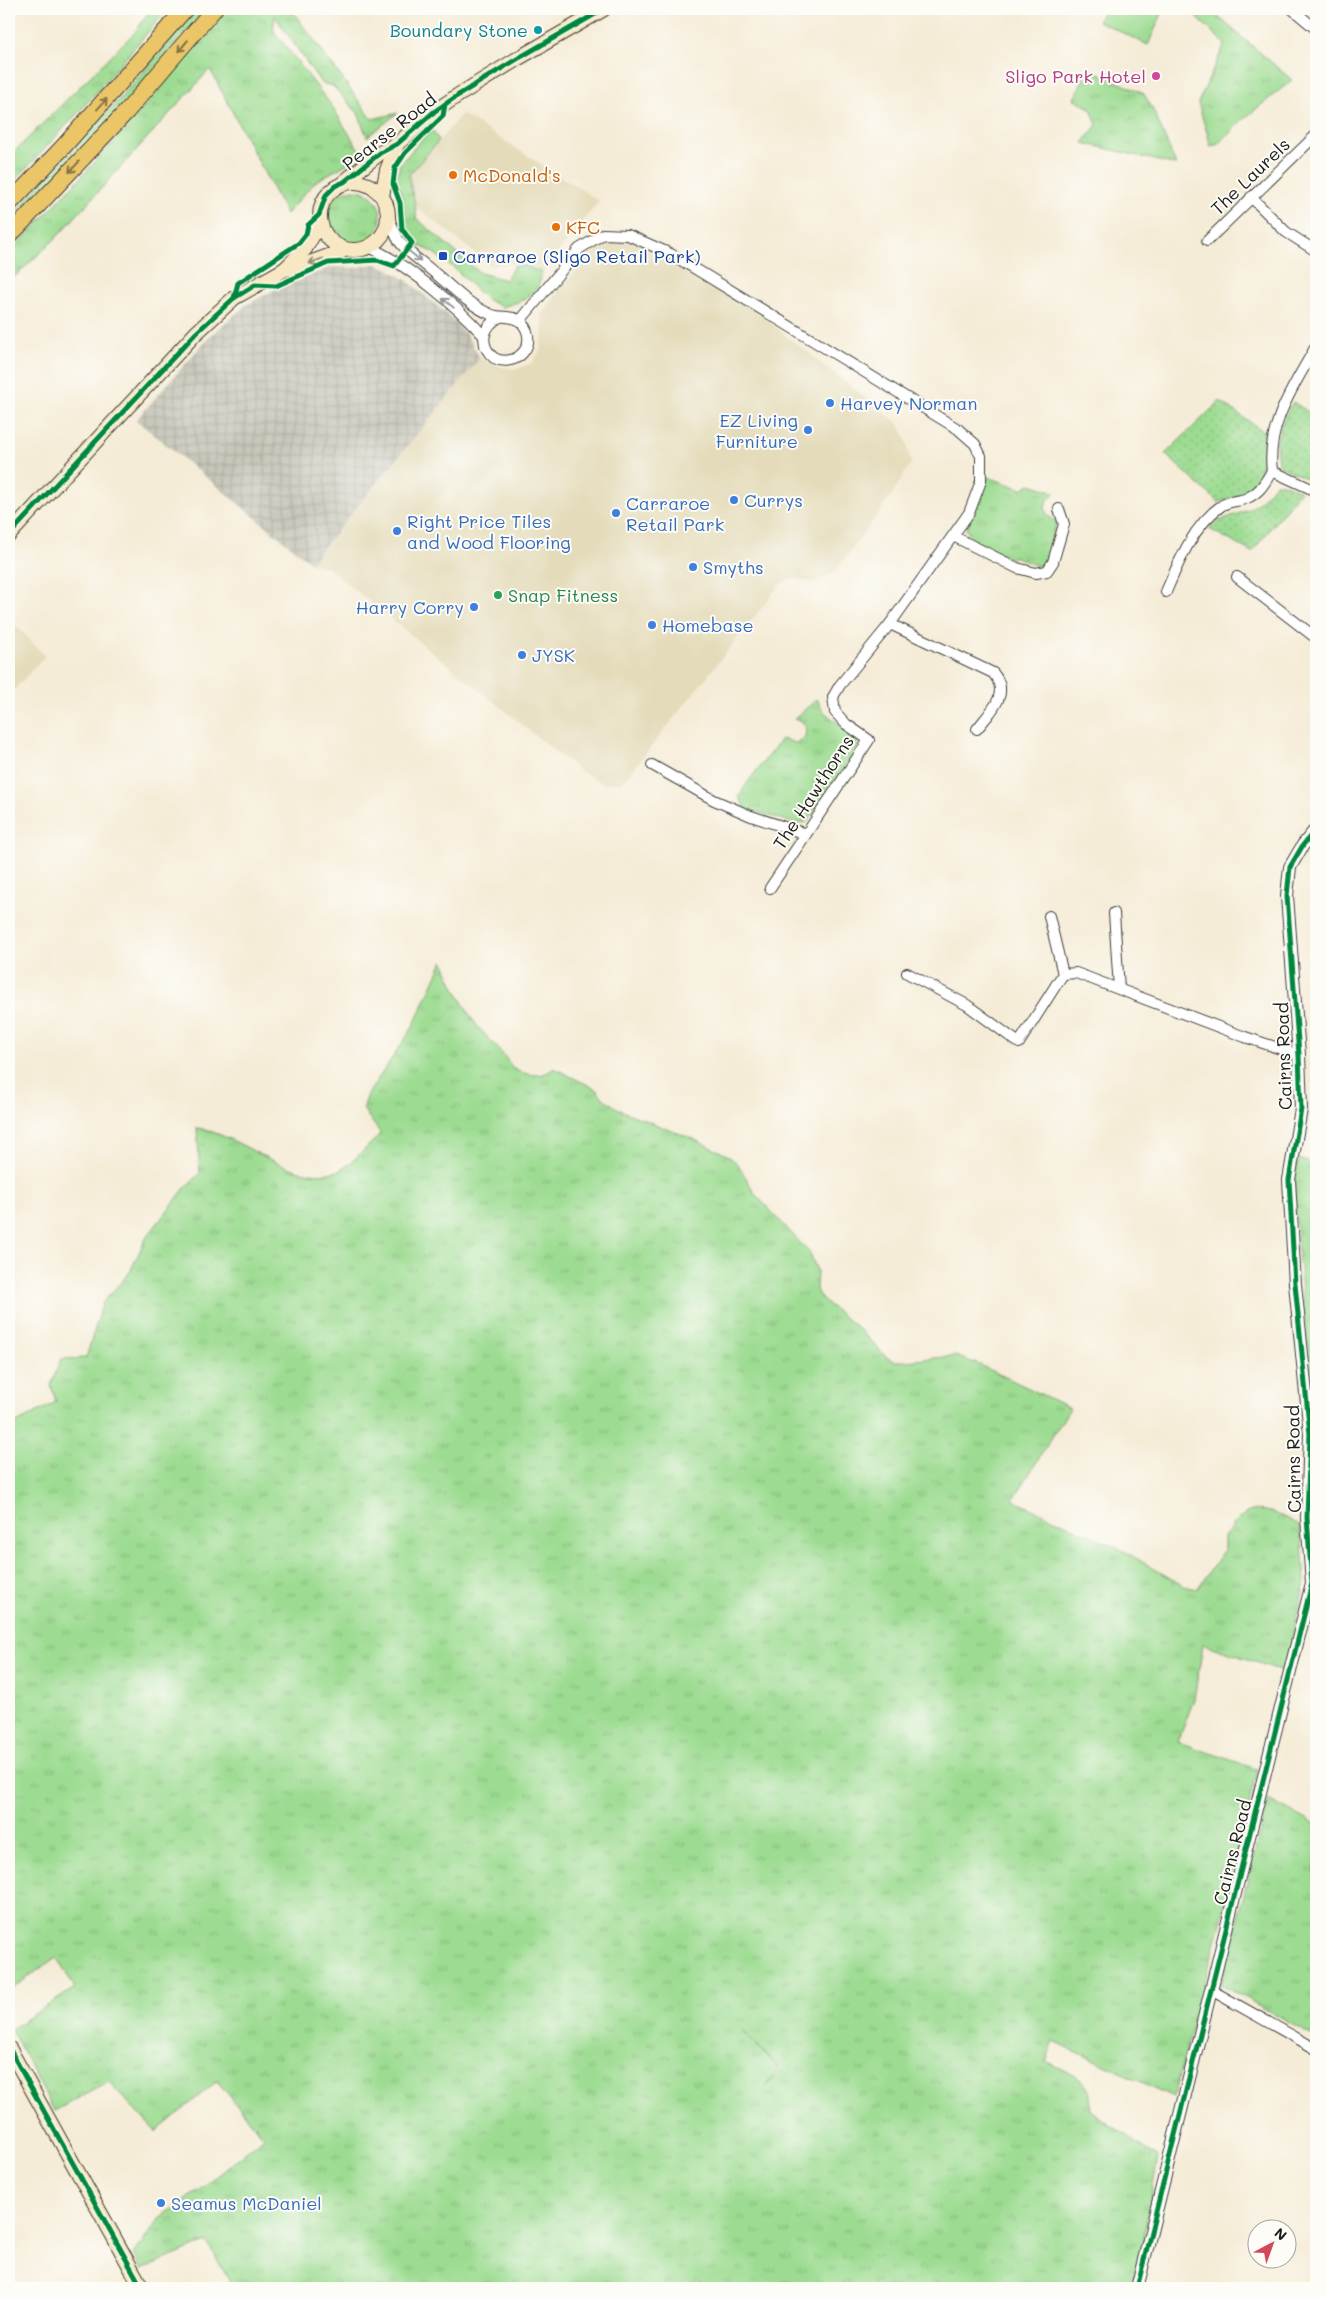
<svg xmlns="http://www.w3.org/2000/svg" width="1325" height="2297" viewBox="0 0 1325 2297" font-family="Mali,sans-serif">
  <defs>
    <pattern id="industrial-grid" width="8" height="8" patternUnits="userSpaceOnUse" patternTransform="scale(1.25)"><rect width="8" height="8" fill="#c6c5b8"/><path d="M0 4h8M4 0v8" fill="none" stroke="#aaa99e"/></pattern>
    <pattern id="grass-tufts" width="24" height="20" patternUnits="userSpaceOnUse" patternTransform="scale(1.25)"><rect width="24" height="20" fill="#9cdb91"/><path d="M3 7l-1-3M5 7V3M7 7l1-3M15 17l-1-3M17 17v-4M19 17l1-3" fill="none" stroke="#86bb7c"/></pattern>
    <pattern id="park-dots" width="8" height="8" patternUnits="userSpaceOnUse" patternTransform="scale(1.25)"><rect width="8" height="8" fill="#9cdb91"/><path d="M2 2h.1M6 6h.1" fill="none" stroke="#86bb7c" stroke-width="1.8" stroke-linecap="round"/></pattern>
  </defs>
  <rect width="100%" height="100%" fill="#fdfcf7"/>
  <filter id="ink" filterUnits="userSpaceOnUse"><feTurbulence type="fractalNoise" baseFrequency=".02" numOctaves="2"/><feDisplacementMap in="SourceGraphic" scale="10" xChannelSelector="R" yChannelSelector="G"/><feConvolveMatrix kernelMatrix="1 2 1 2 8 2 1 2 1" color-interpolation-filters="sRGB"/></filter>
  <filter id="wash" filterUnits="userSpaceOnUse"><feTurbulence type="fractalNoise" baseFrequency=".0096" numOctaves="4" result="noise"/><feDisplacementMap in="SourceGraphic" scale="20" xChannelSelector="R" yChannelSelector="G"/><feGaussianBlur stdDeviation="1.12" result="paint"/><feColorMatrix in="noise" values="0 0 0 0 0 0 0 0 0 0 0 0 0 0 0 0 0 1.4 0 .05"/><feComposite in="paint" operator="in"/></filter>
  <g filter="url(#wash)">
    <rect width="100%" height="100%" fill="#f5ecd7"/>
    <g fill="#e4dbba">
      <polygon points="462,114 599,201 542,273 532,265 520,262 491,266 417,207 409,188 409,175"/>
      <polygon points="615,238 641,240 728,290 898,423 906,439 911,463 889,499 835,572 813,582 790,579 779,586 623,782 604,784 578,770 327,567 311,564 480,358 504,368 517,369 532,363 541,349 543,324 541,315 564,284 600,242"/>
      <polygon points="9,618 45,656 9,695"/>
    </g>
    <polygon fill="url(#industrial-grid)" points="375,264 388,269 405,279 447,314 466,334 480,358 311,563 136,420 209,337 246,305 274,290 331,267 354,268"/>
    <g fill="url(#grass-tufts)" stroke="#5c7c56" fill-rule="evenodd">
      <polygon points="151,9 168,9 79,112 9,187 9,157 135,32"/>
      <polygon points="197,9 206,9 130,97 9,227 9,218 117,102"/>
      <path d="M227 9H291L372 119 398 113 367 137 358 113 333 86 321 83 275 16 273 30 331 105 361 153 352 161 316 181 286 214 210 69 56 238 9 282V253C85 175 158 93 227 9Z"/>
      <polygon points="1188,9 1209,9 1292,80 1240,122 1219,144 1211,146 1198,103 1225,44"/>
      <polygon points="1088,68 1144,94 1154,112 1176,165 1083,143 1097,125 1091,109 1074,99"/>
      <path d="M431 129 439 140 409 175C410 190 417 203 416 218L480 273 506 280 514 266H527L542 273C538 297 522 301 502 307L486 299 454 268 431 251 413 243 407 230 401 193 396 180 400 164Z"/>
      <circle cx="354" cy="217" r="27"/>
      <polygon points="988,477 1022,489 1030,484 1055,492 1046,502 1045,510 1048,516 1057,522 1042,568 1014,556 1012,559 973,542 966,529 980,500"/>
      <polygon points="817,699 824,712 857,738 858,749 807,822 798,824 746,809 739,797 745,786 781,739 796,743 805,738 806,728 802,721 794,719"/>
      <path d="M443 961C453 984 463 1007 478 1027 490 1041 504 1053 513 1069 528 1075 541 1079 554 1068L596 1089 604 1099 622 1111 693 1139 727 1155 738 1164 755 1194 810 1253 817 1271 816 1290 821 1299 858 1328 886 1357 894 1361H906L955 1356 980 1365 1070 1408 1013 1500 1120 1549 1184 1586 1197 1589 1224 1551V1537C1230 1530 1235 1522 1242 1516 1259 1502 1285 1517 1301 1527L1305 1581 1285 1672 1203 1644 1194 1699 1178 1742 1257 1769 1220 1926 1173 2097 1054 2041 1046 2061C1069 2075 1095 2076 1090 2110L1158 2158 1140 2256 1131 2288H245L240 2279 232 2285 207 2242 142 2269 134 2254 160 2218 202 2188 264 2137 217 2081 156 2132 109 2082 54 2111 11 2029 75 1988 56 1957 9 1991V1427L56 1402 51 1385 61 1359 86 1358 103 1302 130 1272 146 1238 185 1188 200 1173 197 1128C242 1135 294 1188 340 1170 349 1166 372 1142 381 1134L363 1109 368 1094 413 1027ZM741 2029 782 2070 766 2087 779 2069Z"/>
      <polygon points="1299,1159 1316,1165 1316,1414 1313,1397 1298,1252 1294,1179"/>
      <polygon points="1268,1800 1316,1825 1316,2038 1221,1984"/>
    </g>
    <g fill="url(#park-dots)" stroke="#5c7c56">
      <path d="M1220 401 1264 432C1266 451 1261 487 1241 495 1234 498 1225 500 1218 502L1165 454Z"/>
      <path d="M1293 402 1316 417V483L1280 466C1271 443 1282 421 1293 402Z"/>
      <path d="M1276 483 1288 485 1300 491 1252 552 1209 529C1221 517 1233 517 1247 510 1260 504 1267 493 1276 483Z"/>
    </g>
    <polygon fill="#9cdb91" stroke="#5c7c56" points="1104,9 1164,9 1148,45 1098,21"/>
  </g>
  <g filter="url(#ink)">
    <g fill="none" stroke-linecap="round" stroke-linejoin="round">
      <g stroke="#3d3b38" stroke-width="12">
        <g id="minor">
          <polyline points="1292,9 1316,29"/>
          <polyline points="1251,197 1286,232 1316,251"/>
          <path d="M389 217C392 226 395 238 402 245 410 254 422 262 431 270 449 284 468 305 490 314 500 319 514 314 522 323 540 344 516 369 494 358 478 344 483 326 500 317"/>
          <polyline points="1207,241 1316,135"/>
          <path d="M369 247C408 265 455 304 484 336"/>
          <polyline points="520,321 579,249 603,234 628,235 671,254 958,429 975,444 981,456 981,481 969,513 890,624 840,685 833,697 835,712 846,724 869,740 770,888"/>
          <path d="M1272 471C1266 424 1295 385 1316 346"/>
          <polyline points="1272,471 1316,491"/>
          <polyline points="953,536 1017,568 1036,573 1047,571 1053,562 1064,524 1059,509"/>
          <polyline points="1237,577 1316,638"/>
          <path d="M1166 592C1179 561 1193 526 1221 506 1229 500 1239 502 1247 498 1260 493 1265 482 1272 471"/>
          <path d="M890 624 993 673C1011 694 991 711 977 729"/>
          <polyline points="652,765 714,800 751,816 806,834"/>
          <polyline points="1114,913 1119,989"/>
          <polyline points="1049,916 1063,974 1076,973 1245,1037 1299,1055"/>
          <polyline points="907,973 967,1005 1019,1043 1063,974"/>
          <polyline points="1211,1990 1316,2049"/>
        </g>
      </g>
      <g stroke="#3d3b38" stroke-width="14">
        <polyline id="tertiary" points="1137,2288 1312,1583 1307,1518 1310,1434 1295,1284 1289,1180 1301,1109 1299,1055 1287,896 1290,867 1303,845 1316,829"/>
      </g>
      <g stroke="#3d3b38" stroke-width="16">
        <g id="secondary">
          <circle cx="354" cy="216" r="34"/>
          <polyline points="344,182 380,153 397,144 435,111 457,96 517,59 604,9"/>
          <polyline points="382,196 387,170 397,144"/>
          <polyline points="285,269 305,249 320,223"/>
          <polyline points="9,535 196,333 234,298 285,269 301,266 345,250"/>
          <polyline points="9,2048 142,2288"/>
        </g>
      </g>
      <g stroke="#3d3b38" stroke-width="18">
        <g id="trunk">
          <polyline points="9,204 64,146 185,9"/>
          <polyline points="9,236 127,111 214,9"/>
        </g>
      </g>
      <use href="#minor" stroke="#fff" stroke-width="10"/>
      <use href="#tertiary" stroke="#fff" stroke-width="12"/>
      <use href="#secondary" stroke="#f7e8c3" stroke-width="14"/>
      <use href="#trunk" stroke="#ebc669" stroke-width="16"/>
      <g stroke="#fdfcf7" stroke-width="8">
        <g id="cycleway">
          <polyline points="234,298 238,283 299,243 306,234 308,225 319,215 326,195 335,186 344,182 380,153 397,144 435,111 457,96 517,59 604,9"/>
          <polyline points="9,535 196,333 234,298 255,285 276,286 328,263 377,260 394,266 412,243 402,229 400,203 393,184 395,168 405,153 443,116 445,104"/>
          <polyline points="9,2048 142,2288"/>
          <polyline points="1137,2288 1312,1583 1307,1518 1310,1434 1295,1284 1289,1180 1301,1109 1299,1055 1287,896 1290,867 1303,845 1316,829"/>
        </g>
      </g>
      <use href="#cycleway" stroke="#00873e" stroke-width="5"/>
    </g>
    <defs><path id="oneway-shaft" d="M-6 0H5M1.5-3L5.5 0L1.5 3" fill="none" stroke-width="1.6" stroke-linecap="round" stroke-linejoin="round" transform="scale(1.25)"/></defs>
    <g stroke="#847142">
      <use href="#oneway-shaft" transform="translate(183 46) rotate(130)"/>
      <use href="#oneway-shaft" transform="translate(102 104) rotate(-48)"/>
      <use href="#oneway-shaft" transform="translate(74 167) rotate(133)"/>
    </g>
    <g stroke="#999">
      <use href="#oneway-shaft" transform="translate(415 256) rotate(40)"/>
      <use href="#oneway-shaft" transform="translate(448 303) rotate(-141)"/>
    </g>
    <use stroke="#948c78" href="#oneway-shaft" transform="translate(316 261) rotate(161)"/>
  </g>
  <circle fill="#0f9aa8" stroke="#fdfcf7" stroke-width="2" cx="538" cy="30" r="5"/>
  <circle fill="#d1479c" stroke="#fdfcf7" stroke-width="2" cx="1156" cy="76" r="5"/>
  <g fill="#e8710a" stroke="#fdfcf7" stroke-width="2">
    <circle cx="453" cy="175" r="5"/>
    <circle cx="556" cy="227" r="5"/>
  </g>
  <rect fill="#1a4fb4" stroke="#fdfcf7" stroke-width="2" x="438" y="251" width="10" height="10" rx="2.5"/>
  <g fill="#3f7fe0" stroke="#fdfcf7" stroke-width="2">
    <circle cx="830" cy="403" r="5"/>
    <circle cx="808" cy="430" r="5"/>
    <circle cx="734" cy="500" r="5"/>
    <circle cx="616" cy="513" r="5"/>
    <circle cx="397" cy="531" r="5"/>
    <circle cx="693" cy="567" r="5"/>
    <circle cx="474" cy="607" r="5"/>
    <circle cx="652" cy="625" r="5"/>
    <circle cx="522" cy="655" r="5"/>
    <circle cx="161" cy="2203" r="5"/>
  </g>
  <circle fill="#2e9e5b" stroke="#fdfcf7" stroke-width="2" cx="498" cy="595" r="5"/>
  <g text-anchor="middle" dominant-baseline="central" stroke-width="4" stroke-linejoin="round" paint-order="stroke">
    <g font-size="18" fill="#0d838f" stroke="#fdfcf7" text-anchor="end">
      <text x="528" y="30">Boundary Stone</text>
    </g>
    <g font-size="18" fill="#b23c85" stroke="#fdfcf7" text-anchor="end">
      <text x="1146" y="76">Sligo Park Hotel</text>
    </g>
    <g font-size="18" fill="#1c1c1c" stroke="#fdfcf7">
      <text transform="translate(389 131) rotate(-38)">Pearse Road</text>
      <text transform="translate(1250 176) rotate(-44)">The Laurels</text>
      <text transform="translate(813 792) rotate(-57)">The Hawthorns</text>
      <text transform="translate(1283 1056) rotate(-92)">Cairns Road</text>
      <text transform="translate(1293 1459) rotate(-91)">Cairns Road</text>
      <text transform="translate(1232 1852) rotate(-76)">Cairns Road</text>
    </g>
    <g font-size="18" fill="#c56008" stroke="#fdfcf7" text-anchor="start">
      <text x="463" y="175">McDonald's</text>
      <text x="566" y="227">KFC</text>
    </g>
    <g font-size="18" fill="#164399" stroke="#fdfcf7" text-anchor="start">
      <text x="453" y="256">Carraroe (Sligo Retail Park)</text>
    </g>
    <g font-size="18" fill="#366cbe" stroke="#fdfcf7" text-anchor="start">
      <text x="840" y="403">Harvey Norman</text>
      <text x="798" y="420" text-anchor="end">EZ Living<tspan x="798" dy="21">Furniture</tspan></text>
      <text x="744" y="500">Currys</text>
      <text x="626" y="503">Carraroe<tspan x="626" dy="21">Retail Park</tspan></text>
      <text x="407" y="521">Right Price Tiles<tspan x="407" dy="21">and Wood Flooring</tspan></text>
      <text x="703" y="567">Smyths</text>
      <text x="464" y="607" text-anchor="end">Harry Corry</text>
      <text x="662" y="625">Homebase</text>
      <text x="532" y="655">JYSK</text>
      <text x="171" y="2203">Seamus McDaniel</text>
    </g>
    <g font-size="18" fill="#27864d" stroke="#fdfcf7" text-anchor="start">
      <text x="508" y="595">Snap Fitness</text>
    </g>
  </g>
  <rect width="1325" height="2297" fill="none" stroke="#fdfcf7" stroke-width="30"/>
  <g transform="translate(1272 2244) rotate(41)"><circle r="24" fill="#fdfcf7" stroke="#a3a29f"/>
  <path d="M0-4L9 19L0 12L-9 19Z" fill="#d1495b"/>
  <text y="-8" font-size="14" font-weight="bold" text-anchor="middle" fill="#1c1c1c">N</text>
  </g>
</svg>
